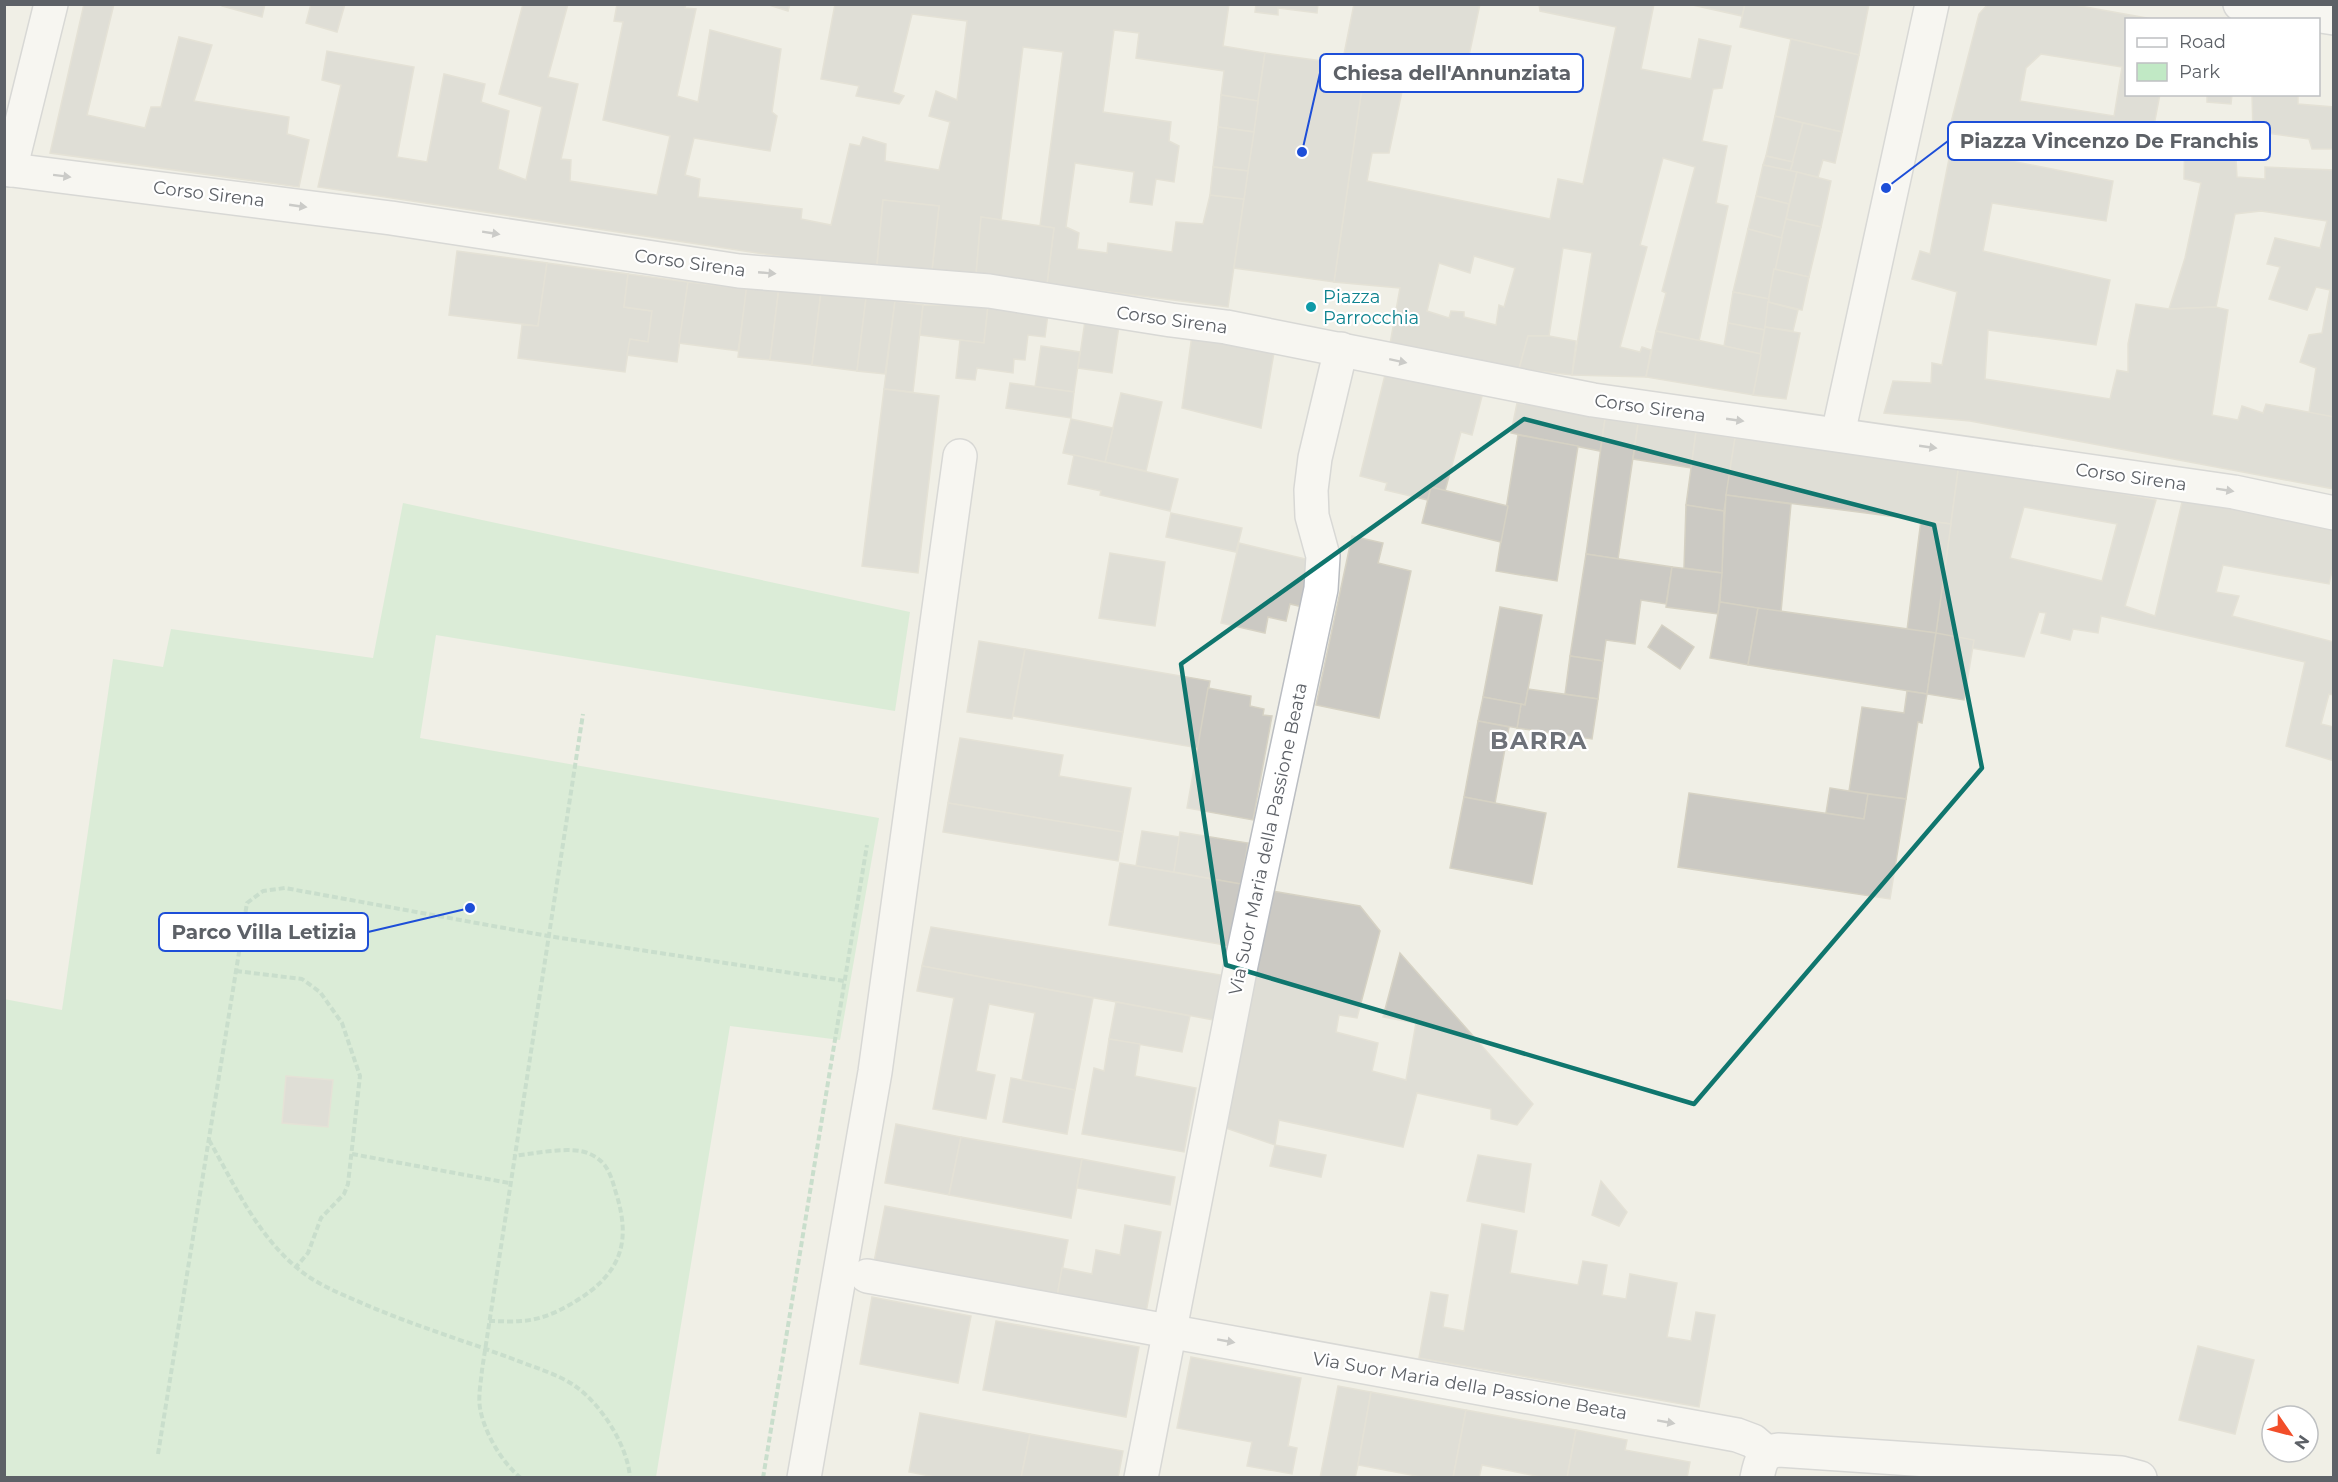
<svg xmlns="http://www.w3.org/2000/svg" width="2338" height="1482" viewBox="0 0 2338 1482" font-family="Montserrat,sans-serif">
  <rect width="100%" height="100%" fill="#f0efe6"/>
  <polygon fill="#c1e9c5" points="403,503 910,612 895,711 436,635 420,738 879,818 840,1040 730,1026 656,1477 5,1477 4,999 62,1010 113,659 163,667 171,629 373,658"/>
  <g fill="#cbc9c3" stroke="#d6d2c4" stroke-width="1.5" fill-rule="evenodd">
    <polygon points="84,4 114,4 87,115 145,128 151,107 161,107 179,37 212,45 194,101 289,117 287,134 309,140 299,187 50,153"/>
    <polygon points="222,4 265,4 262,17 222,6"/>
    <polygon points="311,4 345,4 337,32 306,23"/>
    <polygon points="523,4 568,4 548,77 578,84 561,159 571,160 570,181 657,195 670,136 603,120 623,22 614,21 617,4 686,4 685,8 696,9 677,96 698,102 710,30 781,49 772,112 777,116 770,151 694,138 685,175 700,179 698,197 802,209 801,219 831,225 850,144 860,146 863,137 886,144 885,161 939,170 950,122 929,116 936,91 957,100 967,21 912,14 893,92 904,96 899,104 856,96 859,86 821,79 835,4 1229,4 1223,46 1265,53 1258,101 1221,95 1224,71 1136,58 1139,33 1114,30 1103,112 1171,122 1169,141 1179,146 1174,182 1156,179 1152,205 1130,202 1134,172 1075,163 1066,227 1079,233 1077,249 1107,253 1108,243 1172,252 1176,222 1203,224 1210,195 1244,199 1228,307 1047,284 1054,228 1040,226 1063,52 1023,47 1001,220 981,217 976,275 932,270 939,206 883,200 877,265 818,262 318,187 341,85 322,80 327,51 414,67 397,157 427,162 444,74 485,84 481,102 509,111 498,169 526,180 542,107 499,94"/>
    <polygon points="766,4 790,4 788,11"/>
    <polygon points="1256,4 1318,4 1317,13 1278,8 1278,15 1255,12"/>
    <path d="M1354 4H1480L1467 65 1445 60 1439 89 1404 82 1389 153H1372L1367 181 1550 219 1558 179 1583 184 1616 27 1540 11 1539 4H1654L1641 69 1691 79 1699 39 1731 46 1722 88 1713 89 1702 141 1727 146 1716 203 1728 206 1699 341 1656 331 1666 293 1662 291 1695 167 1663 158 1640 245 1647 247 1620 347 1640 352 1642 347 1651 350 1646 377 1572 375 1592 253 1563 248 1549 336H1528L1519 369 1390 344 1400 288 1334 282 1365 67 1342 64ZM1474 256 1515 268 1504 307 1499 305 1496 325 1464 317V312L1451 311 1449 318 1427 311 1439 263 1470 273Z"/>
    <polygon points="1688,4 1745,4 1742,16"/>
    <polygon points="1745,4 1869,4 1859,55 1740,27"/>
    <path d="M1988 4H2069L2158 20H2126V94H2160L2148 157 1949 130 1979 14ZM2041 54 2122 67 2114 116 2020 101 2026 68Z"/>
    <polygon points="1791,39 1859,55 1842,132 1775,116"/>
    <polygon points="1265,53 1365,67 1334,282 1234,268"/>
    <polygon points="2207,94 2232,94 2231,104 2207,102"/>
    <polygon points="2252,94 2298,94 2298,104 2334,107 2334,149 2312,149 2309,139 2253,131"/>
    <polygon points="1221,95 1258,101 1254,132 1218,127"/>
    <polygon points="1775,116 1803,123 1793,162 1766,156"/>
    <polygon points="1803,123 1842,132 1835,163 1823,160 1818,177 1790,171"/>
    <polygon points="2234,124 2237,177 2265,179 2265,167 2334,170 2334,417 2309,413 2316,368 2300,362 2309,335 2322,333 2330,290 2316,287 2307,310 2269,299 2280,267 2267,264 2275,238 2320,248 2327,221 2261,211 2235,214 2216,307 2169,309 2185,258 2201,183 2184,179 2185,127"/>
    <polygon points="1218,127 1254,132 1248,171 1213,167"/>
    <polygon points="1951,149 2113,181 2106,221 1992,203 1983,251 2110,280 2096,345 1988,330 1985,379 2110,399 2117,370 2128,372 2128,344 2136,304 2169,309 2216,307 2228,310 2212,415 2238,420 2242,406 2263,413 2266,404 2334,417 2334,489 1970,421 1884,413 1893,381 1931,383 1932,363 1942,365 1957,292 1912,279 1920,251 1930,254"/>
    <polygon points="1766,156 1793,162 1790,171 1763,165"/>
    <polygon points="1763,165 1797,172 1789,204 1756,196"/>
    <polygon points="1213,167 1248,171 1244,199 1210,195"/>
    <polygon points="1797,172 1831,181 1821,227 1786,219"/>
    <polygon points="1756,196 1789,204 1782,238 1748,229"/>
    <polygon points="883,200 939,206 932,270 877,265"/>
    <polygon points="981,217 1054,228 1047,284 976,275"/>
    <polygon points="1786,219 1821,227 1809,277 1774,269"/>
    <polygon points="1748,229 1782,238 1769,299 1733,292"/>
    <polygon points="457,251 547,263 538,326 449,315"/>
    <polygon points="547,263 628,274 624,307 652,311 648,342 630,339 625,372 518,358 522,325 538,326"/>
    <polygon points="1774,269 1809,277 1802,310 1768,302"/>
    <polygon points="628,274 688,282 677,362 627,355 630,339 648,342 652,311 624,307"/>
    <polygon points="688,282 747,289 738,351 679,343"/>
    <polygon points="747,283 779,287 770,360 738,357"/>
    <polygon points="779,287 821,292 812,365 770,360"/>
    <polygon points="821,292 866,298 857,371 812,365"/>
    <polygon points="1733,292 1769,299 1765,330 1728,323"/>
    <polygon points="866,298 895,301 885,374 857,371"/>
    <polygon points="895,301 923,305 913,392 884,389"/>
    <polygon points="1768,302 1798,310 1793,331 1765,327"/>
    <polygon points="923,305 988,306 984,343 920,335"/>
    <polygon points="988,306 1048,314 1045,337 1028,335 1025,360 1014,359 1013,373 977,368 975,380 956,378 960,340 984,343"/>
    <polygon points="1085,321 1119,326 1112,373 1078,368"/>
    <polygon points="1728,323 1765,330 1761,354 1724,346"/>
    <polygon points="1765,327 1800,333 1786,399 1753,395"/>
    <polygon points="1656,331 1761,354 1753,395 1646,377"/>
    <polygon points="1192,335 1275,347 1261,428 1182,408"/>
    <polygon points="1528,336 1549,336 1576,341 1572,375 1519,369"/>
    <polygon points="1041,346 1080,352 1074,392 1035,387"/>
    <polygon points="1386,371 1482,396 1472,435 1461,432 1445,491 1431,487 1428,500 1385,490 1387,483 1360,476"/>
    <polygon points="1010,383 1074,392 1071,418 1006,408"/>
    <polygon points="884,389 939,396 918,573 862,566"/>
    <polygon points="1121,393 1162,402 1146,471 1105,462"/>
    <polygon points="1517,403 1605,419 1600,451 1511,433"/>
    <polygon points="1071,419 1113,428 1105,462 1063,453"/>
    <polygon points="1605,419 1638,424 1618,559 1586,554"/>
    <polygon points="1638,424 1696,432 1691,468 1633,459"/>
    <polygon points="1696,432 1735,438 1724,511 1686,505"/>
    <polygon points="1518,435 1578,446 1557,581 1496,571"/>
    <polygon points="1735,438 1959,464 1951,524 1726,495"/>
    <polygon points="1074,455 1178,479 1170,511 1100,495 1101,491 1068,484"/>
    <path d="M1959 464 2156 500 2125 606 2155 616 2183 498 2334 528V563L2329 584 2223 565 2216 592 2239 596 2232 616 2334 642V695L2329 694 2321 724 2334 727V761L2286 746 2305 662 2101 616 2098 633 2073 629 2070 640 2041 633 2046 613 2039 612 2024 657 1965 647 1957 691 1926 687 1936 633ZM2024 507 2117 524 2102 581 2010 558Z"/>
    <polygon points="1431,487 1508,506 1501,542 1422,523"/>
    <polygon points="1726,495 1791,504 1781,612 1720,602"/>
    <polygon points="1686,505 1724,511 1722,573 1684,568"/>
    <polygon points="1171,513 1242,528 1236,552 1166,537"/>
    <polygon points="1921,520 1951,524 1936,633 1907,630"/>
    <polygon points="1352,536 1383,543 1378,563 1411,571 1379,718 1316,705"/>
    <polygon points="1239,543 1314,561 1303,607 1290,604 1286,621 1268,617 1265,633 1221,623"/>
    <polygon points="1110,553 1165,562 1155,626 1099,618"/>
    <polygon points="1586,554 1672,567 1666,604 1641,600 1635,644 1606,640 1603,661 1570,656"/>
    <polygon points="1672,567 1722,573 1718,614 1666,607"/>
    <polygon points="1720,602 1758,608 1748,665 1710,658"/>
    <polygon points="1500,607 1542,615 1525,705 1483,697"/>
    <polygon points="1758,608 1936,633 1927,694 1748,665"/>
    <polygon points="1662,625 1694,647 1680,669 1648,647"/>
    <polygon points="1936,633 1974,640 1964,700 1927,694"/>
    <polygon points="979,641 1025,649 1012,719 967,712"/>
    <polygon points="1025,649 1210,681 1198,748 1013,716"/>
    <polygon points="1570,656 1603,661 1598,699 1565,694"/>
    <polygon points="1208,688 1251,696 1250,706 1264,709 1263,715 1272,716 1253,820 1187,808"/>
    <polygon points="1528,689 1598,699 1592,739 1517,728 1521,704 1525,705"/>
    <polygon points="1907,691 1927,694 1922,723 1918,722 1906,799 1849,791 1862,707 1904,713"/>
    <polygon points="1483,697 1521,704 1517,728 1478,721"/>
    <polygon points="1478,721 1509,727 1495,803 1464,797"/>
    <polygon points="960,738 1063,755 1059,776 1131,788 1123,832 948,803"/>
    <polygon points="1830,788 1868,794 1864,819 1826,813"/>
    <polygon points="1689,793 1864,819 1868,794 1906,799 1890,899 1678,867"/>
    <polygon points="1464,797 1546,813 1532,884 1450,868"/>
    <polygon points="948,803 1123,832 1118,861 943,832"/>
    <polygon points="1142,831 1180,837 1174,872 1136,866"/>
    <polygon points="1180,832 1248,843 1241,884 1174,872"/>
    <polygon points="1120,863 1241,884 1230,946 1109,925"/>
    <polygon points="1272,891 1360,906 1380,931 1357,1018 1339,1015 1336,1032 1378,1043 1372,1071 1406,1080 1416,1023 1383,1017 1400,953 1533,1104 1517,1125 1491,1119 1491,1109 1417,1093 1403,1147 1279,1120 1275,1145 1223,1127"/>
    <polygon points="931,927 1221,975 1214,1020 922,966"/>
    <polygon points="922,966 1093,998 1075,1090 1022,1080 1035,1013 989,1004 976,1071 995,1075 986,1119 933,1109 954,998 917,991"/>
    <polygon points="1116,1002 1190,1016 1182,1052 1109,1039"/>
    <polygon points="1109,1039 1140,1044 1135,1076 1196,1088 1184,1152 1082,1134 1094,1068 1104,1071"/>
    <polygon points="286,1076 333,1080 328,1127 282,1123"/>
    <polygon points="1011,1078 1075,1090 1067,1134 1003,1122"/>
    <polygon points="896,1124 961,1137 949,1195 885,1183"/>
    <polygon points="961,1137 1082,1159 1071,1218 949,1195"/>
    <polygon points="1275,1145 1326,1155 1321,1177 1270,1166"/>
    <polygon points="1478,1155 1531,1164 1524,1212 1467,1201"/>
    <polygon points="1082,1159 1175,1177 1170,1205 1077,1188"/>
    <polygon points="1601,1181 1627,1212 1619,1226 1592,1215"/>
    <polygon points="885,1206 1068,1240 1056,1302 873,1267"/>
    <polygon points="1482,1224 1517,1231 1510,1273 1578,1285 1583,1261 1607,1265 1602,1295 1626,1299 1630,1274 1677,1283 1667,1337 1691,1341 1696,1312 1715,1315 1699,1407 1419,1358 1431,1292 1448,1295 1443,1327 1464,1331"/>
    <polygon points="1125,1225 1161,1232 1145,1318 1056,1302 1062,1268 1092,1274 1096,1250 1120,1255"/>
    <polygon points="872,1297 971,1316 958,1383 860,1364"/>
    <polygon points="996,1321 1139,1347 1126,1417 983,1390"/>
    <polygon points="2198,1346 2254,1360 2235,1434 2179,1420"/>
    <polygon points="1191,1357 1301,1378 1288,1446 1297,1448 1292,1474 1247,1466 1252,1442 1177,1428"/>
    <polygon points="1338,1386 1371,1392 1358,1465 1355,1478 1320,1478"/>
    <polygon points="1371,1392 1466,1410 1453,1478 1427,1478 1358,1465"/>
    <polygon points="1466,1410 1576,1430 1567,1478 1546,1478 1482,1465 1479,1478 1453,1478"/>
    <polygon points="920,1413 1030,1434 1021,1478 940,1478 909,1472"/>
    <polygon points="1576,1430 1627,1440 1625,1450 1690,1462 1687,1478 1567,1478"/>
    <polygon points="1030,1434 1123,1451 1118,1478 1021,1478"/>
  </g>
  <g fill="none" stroke-linecap="round" stroke-linejoin="round">
    <g stroke="#babdc2" stroke-width="36">
      <g id="minor">
        <polyline points="2240,4 2334,18"/>
        <polyline points="4,169 391,218 739,271 989,291 1171,320 1226,327 1593,400 2234,492 2334,513"/>
        <polyline points="10,170 51,4"/>
        <polyline points="1838,434 1932,4"/>
        <polyline points="867,1276 1737,1435 1753,1441 1767,1453"/>
        <polyline points="804,1478 875,1072 960,456"/>
        <polyline points="1141,1478 1241,965 1321,589 1323,556 1312,516 1311,490 1315,458 1341,349"/>
        <path d="M1757 1478C1760 1463 1762 1452 1778 1450L2121 1473 2140 1478"/>
      </g>
    </g>
    <g stroke="#9acaad" stroke-width="4" stroke-dasharray="6 3" stroke-linecap="butt">
      <polyline points="236,971 302,979 320,992 342,1023 360,1076 348,1184 344,1194 321,1218 308,1253 296,1267"/>
      <path d="M209 1140C234 1184 256 1233 296 1267 313 1282 334 1291 355 1300 406 1323 460 1339 513 1359 533 1367 558 1374 575 1386 601 1404 628 1446 630 1478"/>
      <polyline points="352,1154 509,1183"/>
      <path d="M489 1321C500 1321 511 1322 521 1321 541 1320 560 1311 576 1301 620 1274 632 1243 616 1193 611 1176 608 1162 590 1154 571 1145 534 1154 513 1156"/>
      <polyline points="158,1454 247,903 263,891 285,888 548,936 844,981"/>
      <path d="M521 1478C502 1463 484 1432 480 1408 478 1396 481 1382 482 1370L583 714"/>
      <polyline points="763,1478 867,845"/>
    </g>
    <use href="#minor" stroke="#fff" stroke-width="33"/>
  </g>
  <defs><path id="oneway-solid" d="M-6-.8H1V-3.2L6.5 0L1 3.2V.8H-6Z" transform="scale(1.5)"/></defs>
  <g fill="#9ea0a4">
    <use href="#oneway-solid" transform="translate(62 176) rotate(7)"/>
    <use href="#oneway-solid" transform="translate(298 206) rotate(8)"/>
    <use href="#oneway-solid" transform="translate(491 233) rotate(9)"/>
    <use href="#oneway-solid" transform="translate(767 273) rotate(5)"/>
    <use href="#oneway-solid" transform="translate(1398 361) rotate(12)"/>
    <use href="#oneway-solid" transform="translate(1735 420) rotate(8)"/>
    <use href="#oneway-solid" transform="translate(1928 447) rotate(8)"/>
    <use href="#oneway-solid" transform="translate(2225 490) rotate(9)"/>
    <use href="#oneway-solid" transform="translate(1226 1341) rotate(10)"/>
    <use href="#oneway-solid" transform="translate(1666 1422) rotate(10)"/>
  </g>
  <path d="M0 0H2338V1482H0ZM1524 419 1934 525 1982 768 1694 1104 1226 965 1181 664Z" fill="#f0efe6" fill-opacity=".55" fill-rule="evenodd"/>
  <path fill="none" stroke="#0f766e" stroke-width="4.5" stroke-linejoin="round" d="M1524 419 1934 525 1982 768 1694 1104 1226 965 1181 664Z"/>
  <circle fill="#0f9aa8" stroke="#fff" stroke-width="2" cx="1311" cy="307" r="6"/>
  <g text-anchor="middle" dominant-baseline="central" stroke-width="4.5" stroke-linejoin="round" paint-order="stroke">
    <g font-size="18" fill="#5d6167" stroke="#fff">
      <text transform="translate(209 194) rotate(7)">Corso Sirena</text>
      <text transform="translate(690 263) rotate(8)">Corso Sirena</text>
      <text transform="translate(1172 320) rotate(8)">Corso Sirena</text>
      <text transform="translate(1650 408) rotate(8)">Corso Sirena</text>
      <text transform="translate(2131 477) rotate(8)">Corso Sirena</text>
      <text transform="translate(1268 839) rotate(-78)">Via Suor Maria della Passione Beata</text>
      <text transform="translate(1470 1386) rotate(10)">Via Suor Maria della Passione Beata</text>
    </g>
    <g font-size="18" fill="#0d838f" stroke="#fff" text-anchor="start">
      <text x="1323" y="297">Piazza<tspan x="1323" dy="21">Parrocchia</tspan></text>
    </g>
    <g font-size="24" font-weight="bold" letter-spacing="1.5" fill="#6e7279" stroke="#fff">
      <text x="1539" y="740">BARRA</text>
    </g>
  </g>
  <path fill="none" stroke="#1d4ed8" stroke-width="2" d="M1302 152L1320 73M1886 188L1948 141M470 908L368 932"/>
  <g fill="#1d4ed8" stroke="#fff" stroke-width="2">
    <circle cx="1302" cy="152" r="6"/>
    <circle cx="1886" cy="188" r="6"/>
    <circle cx="470" cy="908" r="6"/>
  </g>
  <g fill="#fff" stroke="#1d4ed8" stroke-width="2">
    <rect x="1320" y="54" width="263" height="38" rx="6"/>
    <rect x="1948" y="122" width="322" height="38" rx="6"/>
    <rect x="159" y="913" width="209" height="38" rx="6"/>
  </g>
  <g font-size="20" text-anchor="middle" font-weight="bold" fill="#5d6167">
    <text x="1452" y="80">Chiesa dell'Annunziata</text>
    <text x="2109" y="148">Piazza Vincenzo De Franchis</text>
    <text x="264" y="939">Parco Villa Letizia</text>
  </g>
  <rect width="2338" height="1482" fill="none" stroke="#5d6167" stroke-width="12"/>
  <rect x="2125" y="18" width="195" height="78" fill="#ffffff" stroke="#bec0c2" stroke-width="1.5"/>
  <rect x="2137" y="38" width="30" height="9" fill="#ffffff" stroke="#bec0c2" stroke-width="1.5"/>
  <text x="2179" y="48" font-size="18" fill="#5d6167">Road</text>
  <rect x="2137" y="63" width="30" height="18" fill="#c1e9c5" stroke="#bec0c2" stroke-width="1.5"/>
  <text x="2179" y="78" font-size="18" fill="#5d6167">Park</text>
  <g transform="translate(2290 1434) rotate(125)"><circle r="28" fill="#ffffff" stroke="#bec0c2" stroke-width="1.5"/>
  <path d="M0-4.5L10 22L0 15L-10 22Z" fill="#f24e2a"/>
  <text y="-9" font-size="16" font-weight="bold" text-anchor="middle" fill="#5d6167">N</text>
  </g>
</svg>
